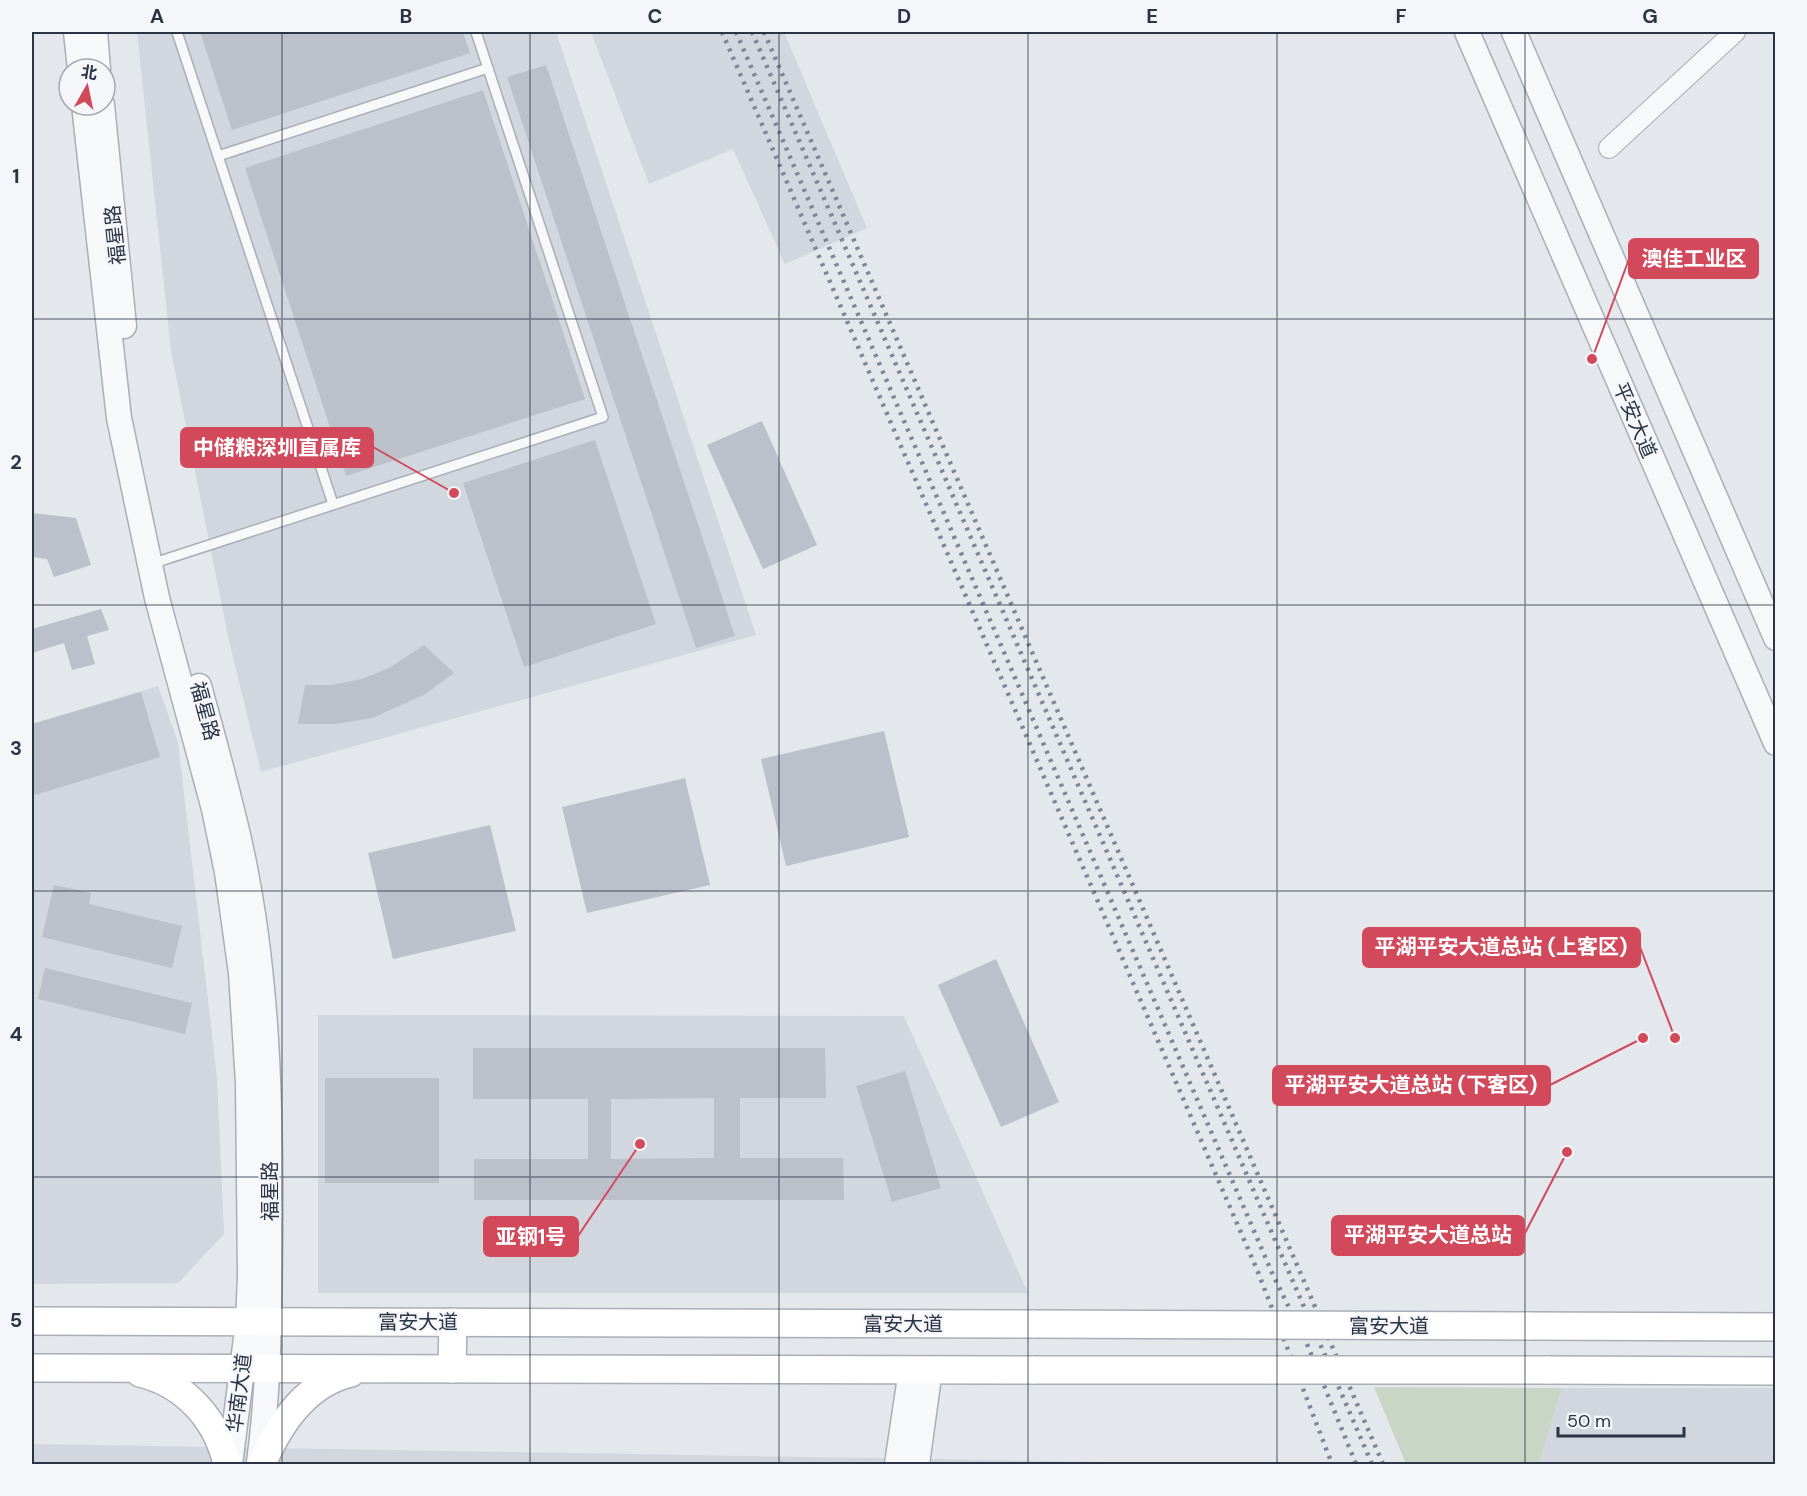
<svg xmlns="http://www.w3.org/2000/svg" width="1807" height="1496" viewBox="0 0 1807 1496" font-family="'DM Sans','Noto Sans SC',sans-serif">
  <rect width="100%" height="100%" fill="#e4e7ec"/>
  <g fill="#d2d6de">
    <polygon points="137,32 556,32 756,635 261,772 229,641 171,351"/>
    <polygon points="591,32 784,32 867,228 785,264 733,149 649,184"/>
    <polygon points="158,686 178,742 217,1078 224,1234 178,1283 32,1284 32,724"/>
    <polygon points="318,1015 904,1016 1028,1293 318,1293"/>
    <polygon points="1562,1388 1775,1388 1775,1464 1539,1464"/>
    <polygon points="32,1444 1163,1463 1168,1464 32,1464"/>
  </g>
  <polygon fill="#c9d6c5" points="1374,1387 1562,1388 1539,1464 1406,1464"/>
  <g fill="#bbc0ca" fill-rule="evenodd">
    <polygon points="200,32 463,32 470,53 232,130"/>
    <polygon points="546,65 735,636 696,648 507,77"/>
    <polygon points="483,90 585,399 346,476 245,168"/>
    <polygon points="762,421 817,545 763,569 707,445"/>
    <polygon points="595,440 656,624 524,667 463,483"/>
    <polygon points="32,513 76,518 91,565 54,577 47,559 32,557"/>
    <polygon points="101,609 109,630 87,636 95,664 72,670 64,643 32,653 32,629"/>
    <polygon points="424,645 454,673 424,695 372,718 336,724 298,724 305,685 332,685 362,679 389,668"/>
    <polygon points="141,692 160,757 32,796 32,724"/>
    <polygon points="884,731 909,837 786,866 761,759"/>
    <polygon points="685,778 710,885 587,913 562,807"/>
    <polygon points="490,825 516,931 393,959 368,853"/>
    <polygon points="54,885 91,893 89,904 182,926 172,968 42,937"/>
    <polygon points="996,959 1059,1102 1001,1127 938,985"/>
    <polygon points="45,968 192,1003 185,1034 38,999"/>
    <path d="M473 1048H825L826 1098H740V1158H843L844 1200H474V1159H588V1099H473ZM714 1098V1158L611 1159V1099Z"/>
    <polygon points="905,1071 941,1188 892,1202 856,1086"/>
    <rect x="325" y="1078" width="114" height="105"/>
  </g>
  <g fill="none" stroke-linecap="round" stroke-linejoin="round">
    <g stroke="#a9aeb7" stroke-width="12">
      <g id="service">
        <polyline points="177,32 333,504"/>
        <polyline points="218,156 488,68"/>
        <polyline points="151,564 603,417 476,32"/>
      </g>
    </g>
    <g stroke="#a9aeb7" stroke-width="22">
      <polyline id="minor" points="1609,148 1735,32"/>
    </g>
    <g stroke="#a9aeb7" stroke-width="27">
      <g id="tertiary">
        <polyline points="76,32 80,69"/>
        <polyline points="95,32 98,69"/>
        <polyline points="1467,32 1776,743"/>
        <polyline points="1514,32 1776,638"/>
        <polyline points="84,105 119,418 157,598 214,809 227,872 241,973 248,1083 250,1276 248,1322 230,1464"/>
        <polyline points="102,105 124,326"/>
        <path d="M199 686C214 741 230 797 242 853 269 982 271 1114 270 1245 269 1318 269 1390 259 1462"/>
        <polyline points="897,1464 911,1370"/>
        <polyline points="917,1464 930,1369"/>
      </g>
    </g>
    <g stroke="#a9aeb7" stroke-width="30">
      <g id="secondary">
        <polyline points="32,1321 1035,1324"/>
        <polyline points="1527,1326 1776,1327"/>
        <polyline points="32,1368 1034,1370"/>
        <polyline points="452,1369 453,1322"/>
        <polyline points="1546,1370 1776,1371"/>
        <path d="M140 1373C186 1384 217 1420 227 1464"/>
        <path d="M262 1464C279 1424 306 1383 351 1373"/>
      </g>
    </g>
    <use href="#service" stroke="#f7f8fa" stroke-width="9"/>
    <use href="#minor" stroke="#f7f8fa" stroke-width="20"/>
    <use href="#tertiary" stroke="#f7f8fa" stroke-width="24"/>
    <use href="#secondary" stroke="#fff" stroke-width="27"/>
    <g stroke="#7d8696" stroke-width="4.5" stroke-dasharray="3 6" stroke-linecap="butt">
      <polyline points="722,32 1258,1272 1332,1464"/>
      <polyline points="736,32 1273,1275 1307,1344 1356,1464"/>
      <polyline points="752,32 1372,1464"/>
      <polyline points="764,32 1383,1464"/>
    </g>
    <g stroke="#a9aeb7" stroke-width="30" stroke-linecap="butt">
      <g id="secondary-bridge">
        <polyline points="1035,1324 1527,1326"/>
        <polyline points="1034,1370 1546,1370"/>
      </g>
    </g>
    <use href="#secondary-bridge" stroke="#fff" stroke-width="27"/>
  </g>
  <path fill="none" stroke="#2b3445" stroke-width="1.5" stroke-opacity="0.55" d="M282 32V1464M530 32V1464M779 32V1464M1028 32V1464M1277 32V1464M1525 32V1464M32 319H1776M32 605H1776M32 891H1776M32 1177H1776"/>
  <g text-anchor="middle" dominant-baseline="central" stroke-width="4.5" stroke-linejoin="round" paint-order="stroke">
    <g font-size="20" fill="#2b3445" stroke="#f4f6f9">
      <text transform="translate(115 235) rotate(-96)">福星路</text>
      <text transform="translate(1635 420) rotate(67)">平安大道</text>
      <text transform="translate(205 711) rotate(75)">福星路</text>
      <text transform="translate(270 1191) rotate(-90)">福星路</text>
      <text x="418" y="1322">富安大道</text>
      <text x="903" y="1324">富安大道</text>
      <text x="1389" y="1326">富安大道</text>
      <text transform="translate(239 1393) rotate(-83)">华南大道</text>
    </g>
  </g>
  <path fill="none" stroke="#d1495b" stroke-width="2" d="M1592 359L1629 259M454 493L373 447M1675 1038L1640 947M1643 1038L1550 1085M1567 1152L1524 1235M640 1144L578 1236"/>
  <g fill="#d1495b" stroke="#f4f6f9" stroke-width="2">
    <circle cx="1592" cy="359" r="6"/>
    <circle cx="454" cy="493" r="6"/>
    <circle cx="1675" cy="1038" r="6"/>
    <circle cx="1643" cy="1038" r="6"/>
    <circle cx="1567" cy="1152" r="6"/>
    <circle cx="640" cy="1144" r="6"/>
  </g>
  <g fill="#d1495b" stroke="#d1495b" stroke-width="2">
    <rect x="1629" y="239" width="129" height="39" rx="6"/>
    <rect x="181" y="428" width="192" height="39" rx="6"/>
    <rect x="1363" y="928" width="277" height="39" rx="6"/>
    <rect x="1273" y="1066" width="277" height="39" rx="6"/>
    <rect x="1332" y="1216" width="192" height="39" rx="6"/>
    <rect x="484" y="1217" width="94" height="39" rx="6"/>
  </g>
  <g font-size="21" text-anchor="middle" font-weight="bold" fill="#fff">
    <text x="1694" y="266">澳佳工业区</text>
    <text x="277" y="455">中储粮深圳直属库</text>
    <text x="1501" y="954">平湖平安大道总站 (上客区)</text>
    <text x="1411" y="1092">平湖平安大道总站 (下客区)</text>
    <text x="1428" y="1242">平湖平安大道总站</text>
    <text x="531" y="1244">亚钢1号</text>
  </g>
  <rect width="1807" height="1496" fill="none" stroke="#f4f6f9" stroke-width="66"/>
  <g transform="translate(87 87) rotate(9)"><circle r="28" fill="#f4f6f9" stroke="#a4a8b1" stroke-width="1.5"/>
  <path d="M0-4.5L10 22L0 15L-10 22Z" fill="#d1495b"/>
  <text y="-9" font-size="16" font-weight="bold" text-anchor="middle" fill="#2b3445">北</text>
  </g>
  <path d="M1558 1427v9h126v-9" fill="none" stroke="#2b3445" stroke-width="3"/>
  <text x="1567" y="1427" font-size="18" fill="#2b3445" stroke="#f4f6f9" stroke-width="4.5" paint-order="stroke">50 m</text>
  <rect x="33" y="33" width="1741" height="1430" fill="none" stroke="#2b3445" stroke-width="2"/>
  <g font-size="20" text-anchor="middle" font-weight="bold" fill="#2b3445">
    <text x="157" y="23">A</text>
    <text x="406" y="23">B</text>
    <text x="655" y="23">C</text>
    <text x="904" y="23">D</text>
    <text x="1152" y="23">E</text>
    <text x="1401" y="23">F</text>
    <text x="1650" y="23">G</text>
    <text x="16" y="183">1</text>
    <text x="16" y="469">2</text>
    <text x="16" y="755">3</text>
    <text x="16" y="1041">4</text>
    <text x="16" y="1327">5</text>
  </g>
</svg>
